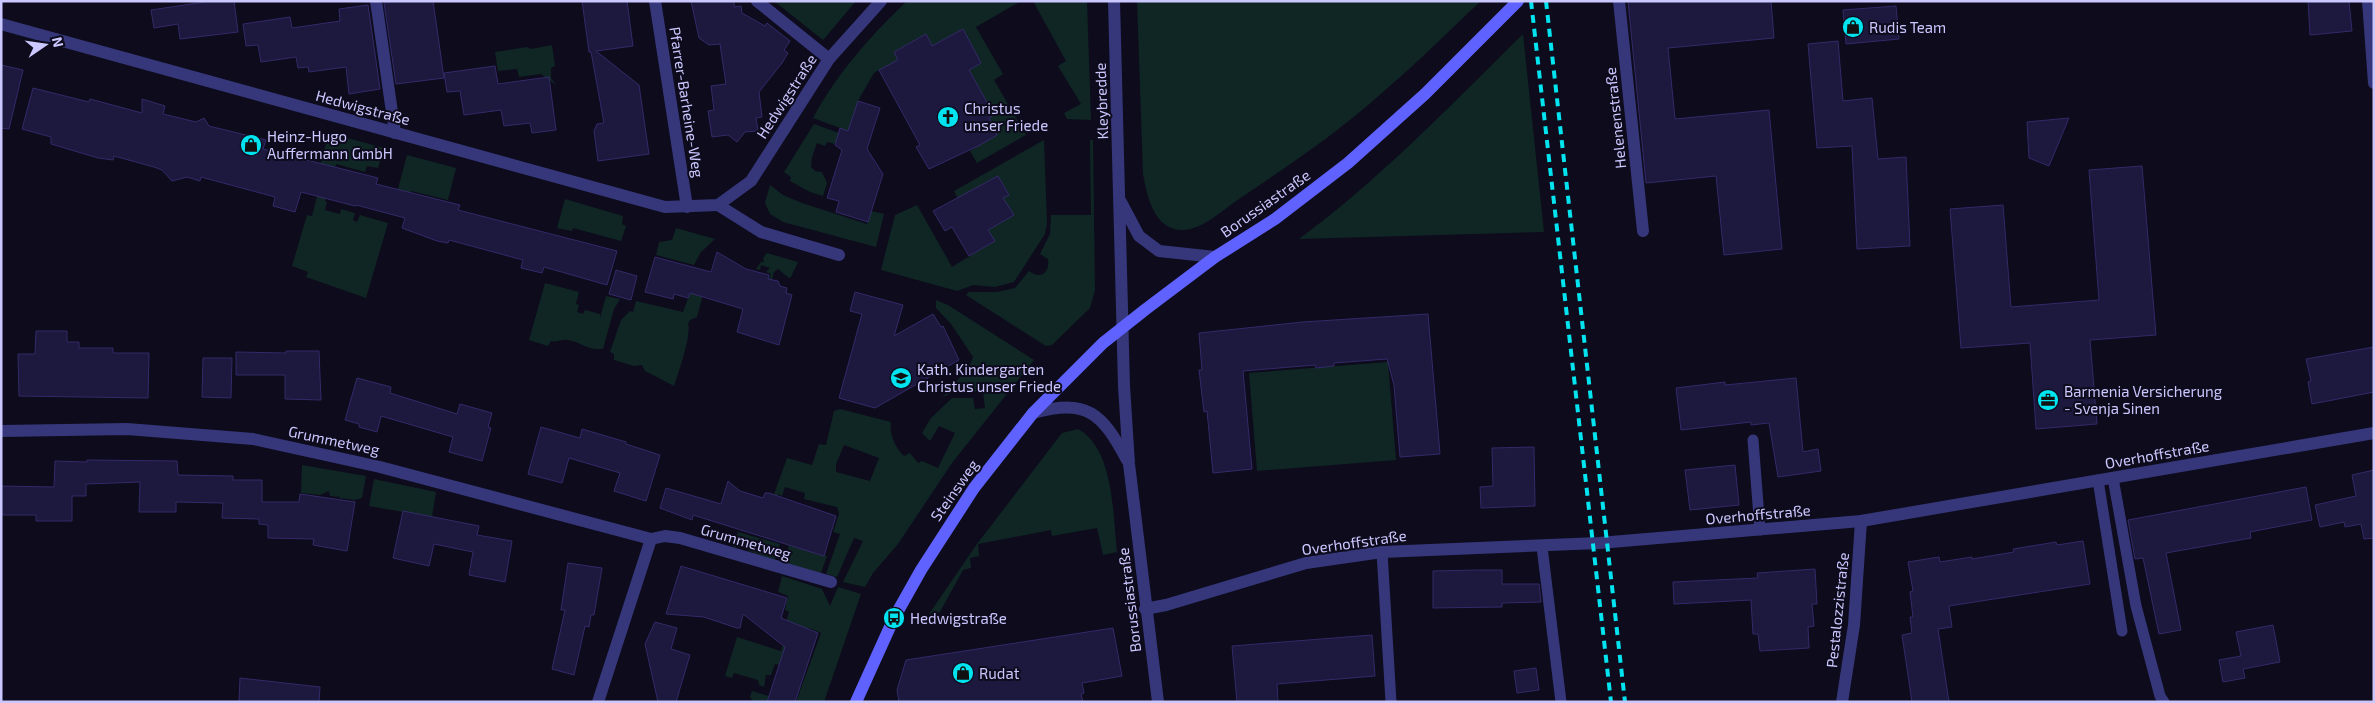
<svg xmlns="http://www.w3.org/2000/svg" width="2375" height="703" viewBox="0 0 2375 703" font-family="'Exo 2',sans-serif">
  <rect width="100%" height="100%" fill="#0d0b1c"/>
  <g fill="#0f2624" fill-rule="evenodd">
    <polygon points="774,1 856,1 823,40"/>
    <path d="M907 1H1021L976 27 1003 74 994 80 1026 135 977 163 970 151 997 134 989 118 994 115 969 70 981 63 963 29 932 46 926 34 894 52 898 60 874 73 858 101 848 131 813 118C836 75 871 35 907 1Z"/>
    <polygon points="1033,1 1087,1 1091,120 1067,119 1064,113 1081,104 1058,66 1066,61"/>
    <path d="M1137 1H1481C1448 32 1417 63 1383 92 1339 132 1288 166 1239 199 1224 209 1203 229 1184 230 1154 231 1147 196 1143 174Z"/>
    <path d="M1523 34 1544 232 1299 239C1380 179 1451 105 1523 34Z"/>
    <polygon points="552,45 555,66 551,68 551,78 556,85 541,74 519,77 517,69 498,71 495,52 527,47 531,49"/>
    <polygon points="814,124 839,133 835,144 827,142 825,146 817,143 812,157 811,167 815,171 822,172 827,183 823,196 810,192 790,181 791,177 784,172"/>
    <polygon points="329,133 384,148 378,168 367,166 365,172 336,164 325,201 327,202 325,210 340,214 341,209 355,213 353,220 357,222 360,215 388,223 366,298 306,277 308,272 292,266 307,215 312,216 324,170 319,168"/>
    <polygon points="1044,140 1047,224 1045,234 1014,282 995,287 973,285 957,291 881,270 895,215 917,205 952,267 994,241 988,230 1013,215 1003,198 1009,194 998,176 958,199 954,191"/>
    <path d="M1090 140H1093L1095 290 1090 308 1052 345 1046 346 966 295 969 292H997L1015 288 1029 271C1040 280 1050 273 1048 259L1040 254 1050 234 1051 215H1091Z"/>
    <polygon points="407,155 456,168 448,200 411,191 405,214 392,211"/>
    <polygon points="770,185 783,195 802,203 867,224 871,211 884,214 876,247 783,222 770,214 765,203"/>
    <polygon points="565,199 623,216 622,224 626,226 621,241 573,228 572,231 557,228"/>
    <polygon points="676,228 715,239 701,252 694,265 656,255 659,242 672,240"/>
    <polygon points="767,253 798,262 791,277 789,278 778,269 774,272 772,280 769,279 771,274 766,272 770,268 761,265 760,270 756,269 761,262 764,262 763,258"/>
    <path d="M695 280 706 283 697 317 690 320 688 324C692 334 678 374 674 386L645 371 642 365 634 366 614 360V354L610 352 621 320 630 311 633 312 636 301 683 312Z"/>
    <path d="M545 283 579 292 576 304 579 305 577 312 583 314 585 310 600 314V318L606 296 620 299 614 309 603 349C584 350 583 342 567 340 561 339 557 343 551 341L548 346 529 340Z"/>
    <path d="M936 300 948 305 1034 360 952 463 898 544 873 573 865 587 843 582 863 541 854 538 837 577 826 574 840 534 833 532 839 514 837 507 804 499 805 493 785 487 782 496 778 494 777 498 773 497 787 458 812 465 819 444 826 445 834 411 840 409 891 422C889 433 895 448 904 456L910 453 918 463 922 461 938 468 955 433 939 426 930 441 922 433 931 418 952 398H973L975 409 985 408 983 392 954 391 942 398 969 367 973 357 951 324 936 308ZM844 445 879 458 870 481 836 472V464Z"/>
    <polygon points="1388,362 1396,460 1257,471 1249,373"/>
    <path d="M1078 429C1114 448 1113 516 1117 552L1103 555 1097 528 1052 536 1051 530 978 544 979 556 970 558 971 568 963 570 940 612 929 614 977 544 1062 433Z"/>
    <polygon points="302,465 366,476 362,498 355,500 339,498 339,494 338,497 330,496 329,491 320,495 301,493"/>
    <polygon points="374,479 436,492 432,517 369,506"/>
    <polygon points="738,532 780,544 775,560 748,551 749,540 741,536 736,547 733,547"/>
    <polygon points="789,545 827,556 821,573 784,563"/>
    <polygon points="782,576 822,589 830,606 838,587 861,594 824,702 796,702 821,633 809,628 781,665 775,664 771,675 766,675 764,687 759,685 758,680 734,673 732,678 725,676 737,637 781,651 789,623 786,622 789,612 785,610 788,596 778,592"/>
    <polygon points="752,691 788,702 753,702 750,697"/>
  </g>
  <g fill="#1d183d" stroke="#332a69">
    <polygon points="211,1 234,1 238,32 180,39 178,24 154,28 151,10"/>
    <polygon points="396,1 433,1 444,78 396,84 384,3"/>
    <polygon points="582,1 627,1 633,46 596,51 639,85 649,154 598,161 594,131 597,124 604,123 591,52 589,52"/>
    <polygon points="691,1 734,1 734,7 741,6 742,13 765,26 767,23 790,41 784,50 788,53 782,63 759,92 762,117 756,118 758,131 745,132 737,142 728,135 712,137 708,111 714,110 711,86 726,84 720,44 709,45 699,38"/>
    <polygon points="1628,1 1771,1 1774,38 1668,48 1675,119 1769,110 1782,249 1724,255 1716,176 1646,183"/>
    <polygon points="2308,1 2349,1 2352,31 2310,35"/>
    <polygon points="368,5 380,89 349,94 346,67 309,72 308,67 298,68 296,57 261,62 258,45 246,46 243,24 290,17 292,28 340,21 339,9"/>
    <polygon points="1896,6 1899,39 1846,44 1843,10"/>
    <polygon points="963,29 981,63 969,70 994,115 989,118 997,135 980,145 929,169 916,147 920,145 879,70 898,60 894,52 926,34 932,46"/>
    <polygon points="1838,41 1843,101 1872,98 1878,159 1906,157 1910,246 1857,249 1852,146 1817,148 1808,44"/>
    <polygon points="1,65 23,70 9,129 1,128"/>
    <polygon points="495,66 498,84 549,77 556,130 532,133 530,123 504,126 501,110 464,115 460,91 447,92 444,73"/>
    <polygon points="33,88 89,102 90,99 142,113 142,99 165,106 163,114 196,122 204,118 209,126 266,140 263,149 378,178 376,184 460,205 458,210 617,251 607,285 544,267 542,273 521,268 523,260 449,240 448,243 437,241 402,228 405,218 356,205 355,206 301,192 295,212 273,206 275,197 201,177 200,181 187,177 172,181 162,170 154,167 114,156 113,160 98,158 51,144 51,137 22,129"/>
    <polygon points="858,101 880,108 867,149 883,174 868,222 836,212 839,201 827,198 842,150 835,145 840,128 848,131"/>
    <polygon points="2069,118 2049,166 2029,158 2027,122"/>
    <polygon points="2142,166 2156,335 2090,340 2097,424 2036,429 2030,343 1961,348 1950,209 2003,205 2011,307 2099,300 2089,170"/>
    <polygon points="998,176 1009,195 1003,198 1014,215 988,230 995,241 969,256 952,227 945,231 933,211"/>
    <polygon points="717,252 746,269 769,275 768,279 778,281 780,286 787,288 786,293 792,295 779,345 737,332 743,309 690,293 688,298 674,294 673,299 645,292 655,257 711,272"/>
    <polygon points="616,270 637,276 631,300 609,294"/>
    <polygon points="855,292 903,305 894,336 933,314 941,327 943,326 959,360 875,408 839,398 862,314 850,311"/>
    <polygon points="1428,314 1440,454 1400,457 1394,385 1387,359 1334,363 1334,366 1316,368 1315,365 1243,371 1252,469 1213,473 1207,411 1204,412 1199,370 1202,370 1199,333 1303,322"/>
    <polygon points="36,331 67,331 67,342 79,342 79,348 113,348 113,353 149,353 148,398 19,396 18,354 35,354"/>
    <polygon points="2374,347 2374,392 2312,404 2308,382 2311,381 2306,359"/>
    <polygon points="286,351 319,351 321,400 285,399 285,375 236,375 236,352 286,353"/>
    <polygon points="203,358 232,358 231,398 202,397"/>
    <polygon points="357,378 391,387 390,393 457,414 460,404 492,413 488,427 491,428 482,461 449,452 453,437 381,416 377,432 359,427 359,424 345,420"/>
    <polygon points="1796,378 1803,452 1818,449 1821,471 1778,477 1769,423 1751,425 1751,422 1681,430 1676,388 1725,382 1725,385"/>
    <polygon points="541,427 580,438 582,429 626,442 626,444 660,455 646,501 614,491 620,473 569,458 562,483 528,474"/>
    <polygon points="1534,447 1535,506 1481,508 1480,487 1493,486 1492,448"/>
    <polygon points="87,460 177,461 178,475 233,476 233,480 262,480 262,502 299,502 300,494 355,502 347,551 313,545 314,539 268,538 268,525 259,524 259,519 222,518 223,503 176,502 176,512 139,512 140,482 86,484 86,496 72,496 72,521 36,521 36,515 1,515 1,486 54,487 55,461 87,462"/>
    <polygon points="1735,465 1739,505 1690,510 1685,470"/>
    <polygon points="2374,470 2374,538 2364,539 2361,524 2345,527 2344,522 2320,527 2315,505 2356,496 2352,475"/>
    <polygon points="728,481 740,491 763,498 765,493 769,493 836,516 824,556 693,515 692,520 660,508 666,488 721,504"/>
    <polygon points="2306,487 2312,520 2250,532 2251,538 2166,553 2181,630 2159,634 2143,558 2135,559 2128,520"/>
    <polygon points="403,511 479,526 477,535 512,541 505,582 469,575 473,552 434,544 429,566 393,558"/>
    <polygon points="2083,541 2090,584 1949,606 1952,627 1938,629 1949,702 1912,702 1902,635 1912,633 1910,617 1913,617 1910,592 1913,591 1908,562 1939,557 1940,562 1972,557 1972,559 2014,552 2013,549 2056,542 2057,545"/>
    <polygon points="568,563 602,568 594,615 591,615 589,627 585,626 574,675 552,669 565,610 561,610"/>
    <polygon points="681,566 787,598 781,618 818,633 795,702 767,702 785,647 743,614 740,628 737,628 704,617 666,614"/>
    <polygon points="1815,569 1817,604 1812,604 1814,626 1808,627 1809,648 1760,651 1758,634 1753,634 1751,600 1674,604 1673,582 1758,578 1757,573"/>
    <polygon points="1478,570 1502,570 1502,584 1539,584 1541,602 1502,603 1502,607 1433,608 1433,571"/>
    <polygon points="655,622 677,628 671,649 690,655 676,702 658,702 645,644"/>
    <polygon points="2273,625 2280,662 2243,669 2245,678 2223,682 2219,660 2241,656 2236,632"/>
    <polygon points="1113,628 1122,676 1082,683 1084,693 1081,694 1083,702 899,702 897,690 906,660"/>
    <polygon points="1372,635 1375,676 1277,684 1278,702 1237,702 1232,646"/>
    <polygon points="1536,668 1539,690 1517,693 1514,671"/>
    <polygon points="240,678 320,687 319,702 242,702 239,701"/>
  </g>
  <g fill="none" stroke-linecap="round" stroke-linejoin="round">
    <g stroke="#36377b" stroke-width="11">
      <polyline points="1753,440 1760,530"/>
      <polyline points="2113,478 2136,606 2160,696 2164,702"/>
      <polyline points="2098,480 2122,631"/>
      <polyline points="1542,547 1561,702"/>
      <polyline points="1382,552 1391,702"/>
    </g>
    <g stroke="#36377b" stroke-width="12">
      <polyline points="376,1 395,133"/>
      <polyline points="655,1 687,207"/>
      <polyline points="757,1 829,59"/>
      <polyline points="1114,1 1124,386 1129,464 1158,702"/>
      <polyline points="1619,1 1643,231"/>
      <polyline points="2368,1 2374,83"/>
      <polyline points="1,24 665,207 718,205 751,181 829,59 881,1"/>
      <polyline points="1121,202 1139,236 1159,251 1215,257"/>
      <polyline points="718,205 761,232 839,255"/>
      <path d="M1033 413C1087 398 1102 413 1127 460"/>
      <polyline points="1,431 127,429 253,439 380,467 651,539 665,536 680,538 831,582"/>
      <polyline points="1145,609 1166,605 1306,563 1382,552 1599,543 1861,521 2374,433"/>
      <polyline points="598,702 651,539"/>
      <polyline points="1842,702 1854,625 1861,521"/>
    </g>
    <polyline stroke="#5f62fe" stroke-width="12" points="856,702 894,618 921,570 974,488 1033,413 1103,343 1146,309 1215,257 1275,219 1348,163 1425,94 1518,1"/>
    <g stroke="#02e3f0" stroke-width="4" stroke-dasharray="8 6" stroke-linecap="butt">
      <polyline points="1531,1 1611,702"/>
      <polyline points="1546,1 1625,702"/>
    </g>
  </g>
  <defs>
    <g id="shop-disc" transform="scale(1.125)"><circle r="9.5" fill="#02e3f0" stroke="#0d0b1c"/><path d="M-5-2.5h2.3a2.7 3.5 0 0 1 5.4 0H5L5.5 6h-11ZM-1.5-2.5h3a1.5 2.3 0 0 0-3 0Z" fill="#111"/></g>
    <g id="church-disc" transform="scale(1.125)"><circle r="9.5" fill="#02e3f0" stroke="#0d0b1c"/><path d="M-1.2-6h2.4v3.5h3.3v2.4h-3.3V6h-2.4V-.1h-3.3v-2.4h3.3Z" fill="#111"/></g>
    <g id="school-disc" transform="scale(1.125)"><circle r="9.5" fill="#02e3f0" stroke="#0d0b1c"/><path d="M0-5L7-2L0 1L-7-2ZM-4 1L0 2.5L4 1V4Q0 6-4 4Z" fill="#111"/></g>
    <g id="office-disc" transform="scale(1.125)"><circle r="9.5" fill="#02e3f0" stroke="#0d0b1c"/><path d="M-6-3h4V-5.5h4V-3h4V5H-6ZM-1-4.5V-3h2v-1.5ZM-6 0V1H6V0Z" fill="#111"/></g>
    <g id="bus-disc" transform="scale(1.125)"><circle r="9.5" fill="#02e3f0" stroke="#0d0b1c"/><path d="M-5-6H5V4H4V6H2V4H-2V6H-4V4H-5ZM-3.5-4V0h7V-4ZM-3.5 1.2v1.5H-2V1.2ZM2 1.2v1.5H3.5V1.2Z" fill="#111"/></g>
  </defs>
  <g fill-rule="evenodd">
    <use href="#shop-disc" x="1853" y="27"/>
    <use href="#church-disc" x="948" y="117"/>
    <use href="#shop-disc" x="251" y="145"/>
    <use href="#school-disc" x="901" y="378"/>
    <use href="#office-disc" x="2048" y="400"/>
    <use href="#bus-disc" x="894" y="618"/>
    <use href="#shop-disc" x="963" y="673"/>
  </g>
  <g text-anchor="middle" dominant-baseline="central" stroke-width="4" stroke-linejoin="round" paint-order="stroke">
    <g font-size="15" fill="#cbc7ff" stroke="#0d0b1c" text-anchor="start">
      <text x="1869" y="27">Rudis Team</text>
      <text x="964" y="108">Christus<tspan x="964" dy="17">unser Friede</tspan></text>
      <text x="267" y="136">Heinz-Hugo<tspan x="267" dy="17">Auffermann GmbH</tspan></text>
      <text x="917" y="369">Kath. Kindergarten<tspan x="917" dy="17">Christus unser Friede</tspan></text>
      <text x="2064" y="391">Barmenia Versicherung<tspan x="2064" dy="17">- Svenja Sinen</tspan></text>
      <text x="910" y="618">Hedwigstraße</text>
      <text x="979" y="673">Rudat</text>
    </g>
    <g font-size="15" fill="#cbc7ff" stroke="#0d0b1c">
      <text transform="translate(786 96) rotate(-57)">Hedwigstraße</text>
      <text transform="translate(1101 101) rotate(-92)">Kleybredde</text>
      <text transform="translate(687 102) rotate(81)">Pfarrer-Barheine-Weg</text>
      <text transform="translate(363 107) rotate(15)">Hedwigstraße</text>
      <text transform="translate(1615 118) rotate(-96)">Helenenstraße</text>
      <text transform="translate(1265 203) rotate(-35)">Borussiastraße</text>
      <text transform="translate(334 440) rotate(12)">Grummetweg</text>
      <text transform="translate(2157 454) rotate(-10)">Overhoffstraße</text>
      <text transform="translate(954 490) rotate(-55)">Steinsweg</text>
      <text transform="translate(1758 514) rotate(-5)">Overhoffstraße</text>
      <text transform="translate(746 541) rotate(16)">Grummetweg</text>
      <text transform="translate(1354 542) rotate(-8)">Overhoffstraße</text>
      <text transform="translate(1129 600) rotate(-97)">Borussiastraße</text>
      <text transform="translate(1837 610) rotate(-84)">Pestalozzistraße</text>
    </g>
  </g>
  <rect width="2375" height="703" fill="none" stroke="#cbc7ff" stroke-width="5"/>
  <g transform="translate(45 45) rotate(77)" stroke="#0d0b1c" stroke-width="4" paint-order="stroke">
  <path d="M0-4L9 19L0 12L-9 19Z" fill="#cbc7ff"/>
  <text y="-8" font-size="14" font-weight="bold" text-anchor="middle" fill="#cbc7ff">N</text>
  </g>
</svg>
